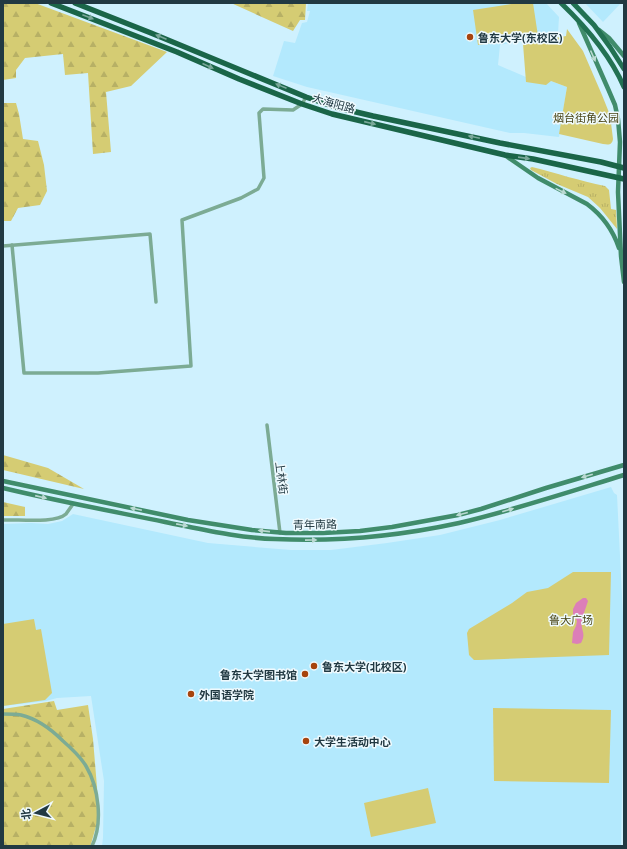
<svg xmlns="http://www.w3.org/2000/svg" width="627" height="849" viewBox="0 0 627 849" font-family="'Noto Sans','Noto Sans SC',sans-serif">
  <defs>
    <pattern id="grass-tufts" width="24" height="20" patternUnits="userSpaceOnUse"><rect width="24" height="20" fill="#d5cc73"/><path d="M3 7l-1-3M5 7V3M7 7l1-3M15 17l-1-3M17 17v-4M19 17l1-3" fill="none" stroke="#b7b065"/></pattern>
    <pattern id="forest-firs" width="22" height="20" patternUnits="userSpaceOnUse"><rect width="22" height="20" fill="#d5cc73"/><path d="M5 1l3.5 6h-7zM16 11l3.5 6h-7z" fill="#b7b065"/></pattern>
  </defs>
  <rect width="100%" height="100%" fill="#cff1fe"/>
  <g fill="#b3e9fd">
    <polygon points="308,3 546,3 559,17 558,34 500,45 498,65 526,77 526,82 551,81 567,87 559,137 524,133 510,133 307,87 273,76 284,41 295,43 302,23 307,22 310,11 307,11"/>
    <polygon points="585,3 621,3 603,22"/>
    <polygon points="611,487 614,493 617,495 624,637 624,695 621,846 102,846 103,838 104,781 91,696 57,698 46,701 3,706 3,524 31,523 48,524 62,521 73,514 208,543 291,550 331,550 387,543 440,535 500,520"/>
  </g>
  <path fill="url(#grass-tufts)" d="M532 167C556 173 580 181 605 186L609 190 611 209 616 210 617 229 600 208 588 197 557 184 531 170 530 168Z"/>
  <g fill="url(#forest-firs)">
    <polygon points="3,3 35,3 167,52 131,86 106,92 111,152 93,154 88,73 65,75 63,54 25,58 16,70 16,78 3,80"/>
    <polygon points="231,3 306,3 305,20 300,20 293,31"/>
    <polygon points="3,103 16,103 19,114 23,139 38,141 44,165 47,191 40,205 18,208 11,221 3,221"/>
    <polygon points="3,455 48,468 84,489 3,470"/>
    <polygon points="3,502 25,507 25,516 3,516"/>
    <polygon points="54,701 57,710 88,705 93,739 97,787 99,816 91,844 90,846 3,846 3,709"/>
  </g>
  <g fill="#d5cc73">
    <polygon points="518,3 533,3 538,36 478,45 473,10"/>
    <path d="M567 29 583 51 602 95 610 115 613 139C612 145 609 145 603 144L559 134 567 87 551 81 546 85 526 82 523 44 566 36Z"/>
    <polygon points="573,572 611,572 609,655 478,660 474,660 469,655 467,633 469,629 512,603 527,592 548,588"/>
    <polygon points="34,619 36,630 41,629 52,693 45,700 3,706 3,624"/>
    <polygon points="493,708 611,710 609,783 494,781"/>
    <polygon points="428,788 436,823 371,837 364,803"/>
  </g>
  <path fill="#dc7fb8" d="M583 598H586L588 601C586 608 583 614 582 621 580 630 587 633 581 643L577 644 572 643 573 632 576 626 577 621 573 614V609L576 603Z"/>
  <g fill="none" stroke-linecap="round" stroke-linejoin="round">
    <g stroke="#7cab94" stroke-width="3.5">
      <polyline points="12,245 24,373 98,373 191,366 182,220 241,198 258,189 264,178 259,113 263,109 293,110 302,104 306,97"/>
      <polyline points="3,246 150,234 156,302"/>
      <polyline points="267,425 280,533"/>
      <path d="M3 520C17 519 55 524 66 514 68 511 71 507 73 504"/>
      <path d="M3 714C9 714 16 714 21 715 38 719 51 729 63 741 71 748 80 756 86 766 99 788 103 823 92 846"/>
    </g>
    <g stroke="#408c6b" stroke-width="4.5">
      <polyline points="579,23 609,91 615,105 618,119 620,142 618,192 621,256 624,282"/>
      <polyline points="599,30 609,38 624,56"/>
      <path d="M506 156 538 178 587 204C603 216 613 230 619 248"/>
      <polyline points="3,481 188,520 252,530 274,532 286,533 323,533 360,531 392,527 458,515 481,509 546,488 624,465"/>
      <path d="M3 488C57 501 111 511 165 522 201 529 238 538 275 539 336 542 399 536 459 523 515 510 569 492 624 475"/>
    </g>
    <g stroke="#227152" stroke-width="5">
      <path d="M561 3C585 26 611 57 624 87"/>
      <polyline points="573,3 594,25 610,47 624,69"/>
    </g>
    <g stroke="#1a6548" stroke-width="5.5">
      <polyline points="51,3 177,52 239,79 302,104 332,114 505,155 533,159 624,179"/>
      <polyline points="75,3 151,33 306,97 335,107 373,116 500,143 601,162 624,168"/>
    </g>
  </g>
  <defs><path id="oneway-solid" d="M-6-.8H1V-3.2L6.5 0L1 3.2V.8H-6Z"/></defs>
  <g fill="#7aa89a">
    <use href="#oneway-solid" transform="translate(88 17) rotate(21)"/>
    <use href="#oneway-solid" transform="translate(161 37) rotate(-157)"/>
    <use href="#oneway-solid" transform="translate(208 66) rotate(24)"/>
    <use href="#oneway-solid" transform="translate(281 86) rotate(-158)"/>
    <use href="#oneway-solid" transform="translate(370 123) rotate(13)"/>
    <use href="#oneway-solid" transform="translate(474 137) rotate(-168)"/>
    <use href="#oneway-solid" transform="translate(524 158) rotate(8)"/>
  </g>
  <g fill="#bad9d2">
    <use href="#oneway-solid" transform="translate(593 56) rotate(66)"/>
    <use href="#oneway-solid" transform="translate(561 191) rotate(26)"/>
    <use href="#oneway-solid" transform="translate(587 476) rotate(164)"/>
    <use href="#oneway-solid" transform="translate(41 497) rotate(13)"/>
    <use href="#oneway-solid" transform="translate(136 509) rotate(-168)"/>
    <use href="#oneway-solid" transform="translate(508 510) rotate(-16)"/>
    <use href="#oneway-solid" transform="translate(462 514) rotate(166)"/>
    <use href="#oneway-solid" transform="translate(182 525) rotate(11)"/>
    <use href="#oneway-solid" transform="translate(264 531) rotate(-174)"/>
    <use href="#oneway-solid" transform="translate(311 540) rotate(-1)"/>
  </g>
  <g fill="#a7440e" stroke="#effafe" stroke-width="1.5">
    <circle cx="470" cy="37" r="4"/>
    <circle cx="314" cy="666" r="4"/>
    <circle cx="305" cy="674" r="4"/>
    <circle cx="191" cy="694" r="4"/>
    <circle cx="306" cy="741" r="4"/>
  </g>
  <g text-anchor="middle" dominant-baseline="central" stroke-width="3" stroke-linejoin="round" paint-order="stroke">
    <g font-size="11" font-weight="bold" fill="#213942" stroke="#effafe" text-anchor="start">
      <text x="478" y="37">鲁东大学(东校区)</text>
      <text x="322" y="666">鲁东大学(北校区)</text>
      <text x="297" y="674" text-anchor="end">鲁东大学图书馆</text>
      <text x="199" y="694">外国语学院</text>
      <text x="314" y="741">大学生活动中心</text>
    </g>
    <g font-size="11" fill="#213942" stroke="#effafe">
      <text transform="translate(334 103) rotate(16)">大海阳路</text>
      <text transform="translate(282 478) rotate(83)">上林街</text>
      <text transform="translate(315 524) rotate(-1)">青年南路</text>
    </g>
    <g font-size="11" fill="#494415" stroke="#effafe">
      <text x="586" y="117">烟台街角公园</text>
      <text x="571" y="619">鲁大广场</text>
    </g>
  </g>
  <rect width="627" height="849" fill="none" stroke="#213942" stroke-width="8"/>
  <g transform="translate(36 813) rotate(263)" stroke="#effafe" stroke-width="3" paint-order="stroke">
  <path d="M0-3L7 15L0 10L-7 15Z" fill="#213942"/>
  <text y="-6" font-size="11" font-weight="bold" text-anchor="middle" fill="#213942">北</text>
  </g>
</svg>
